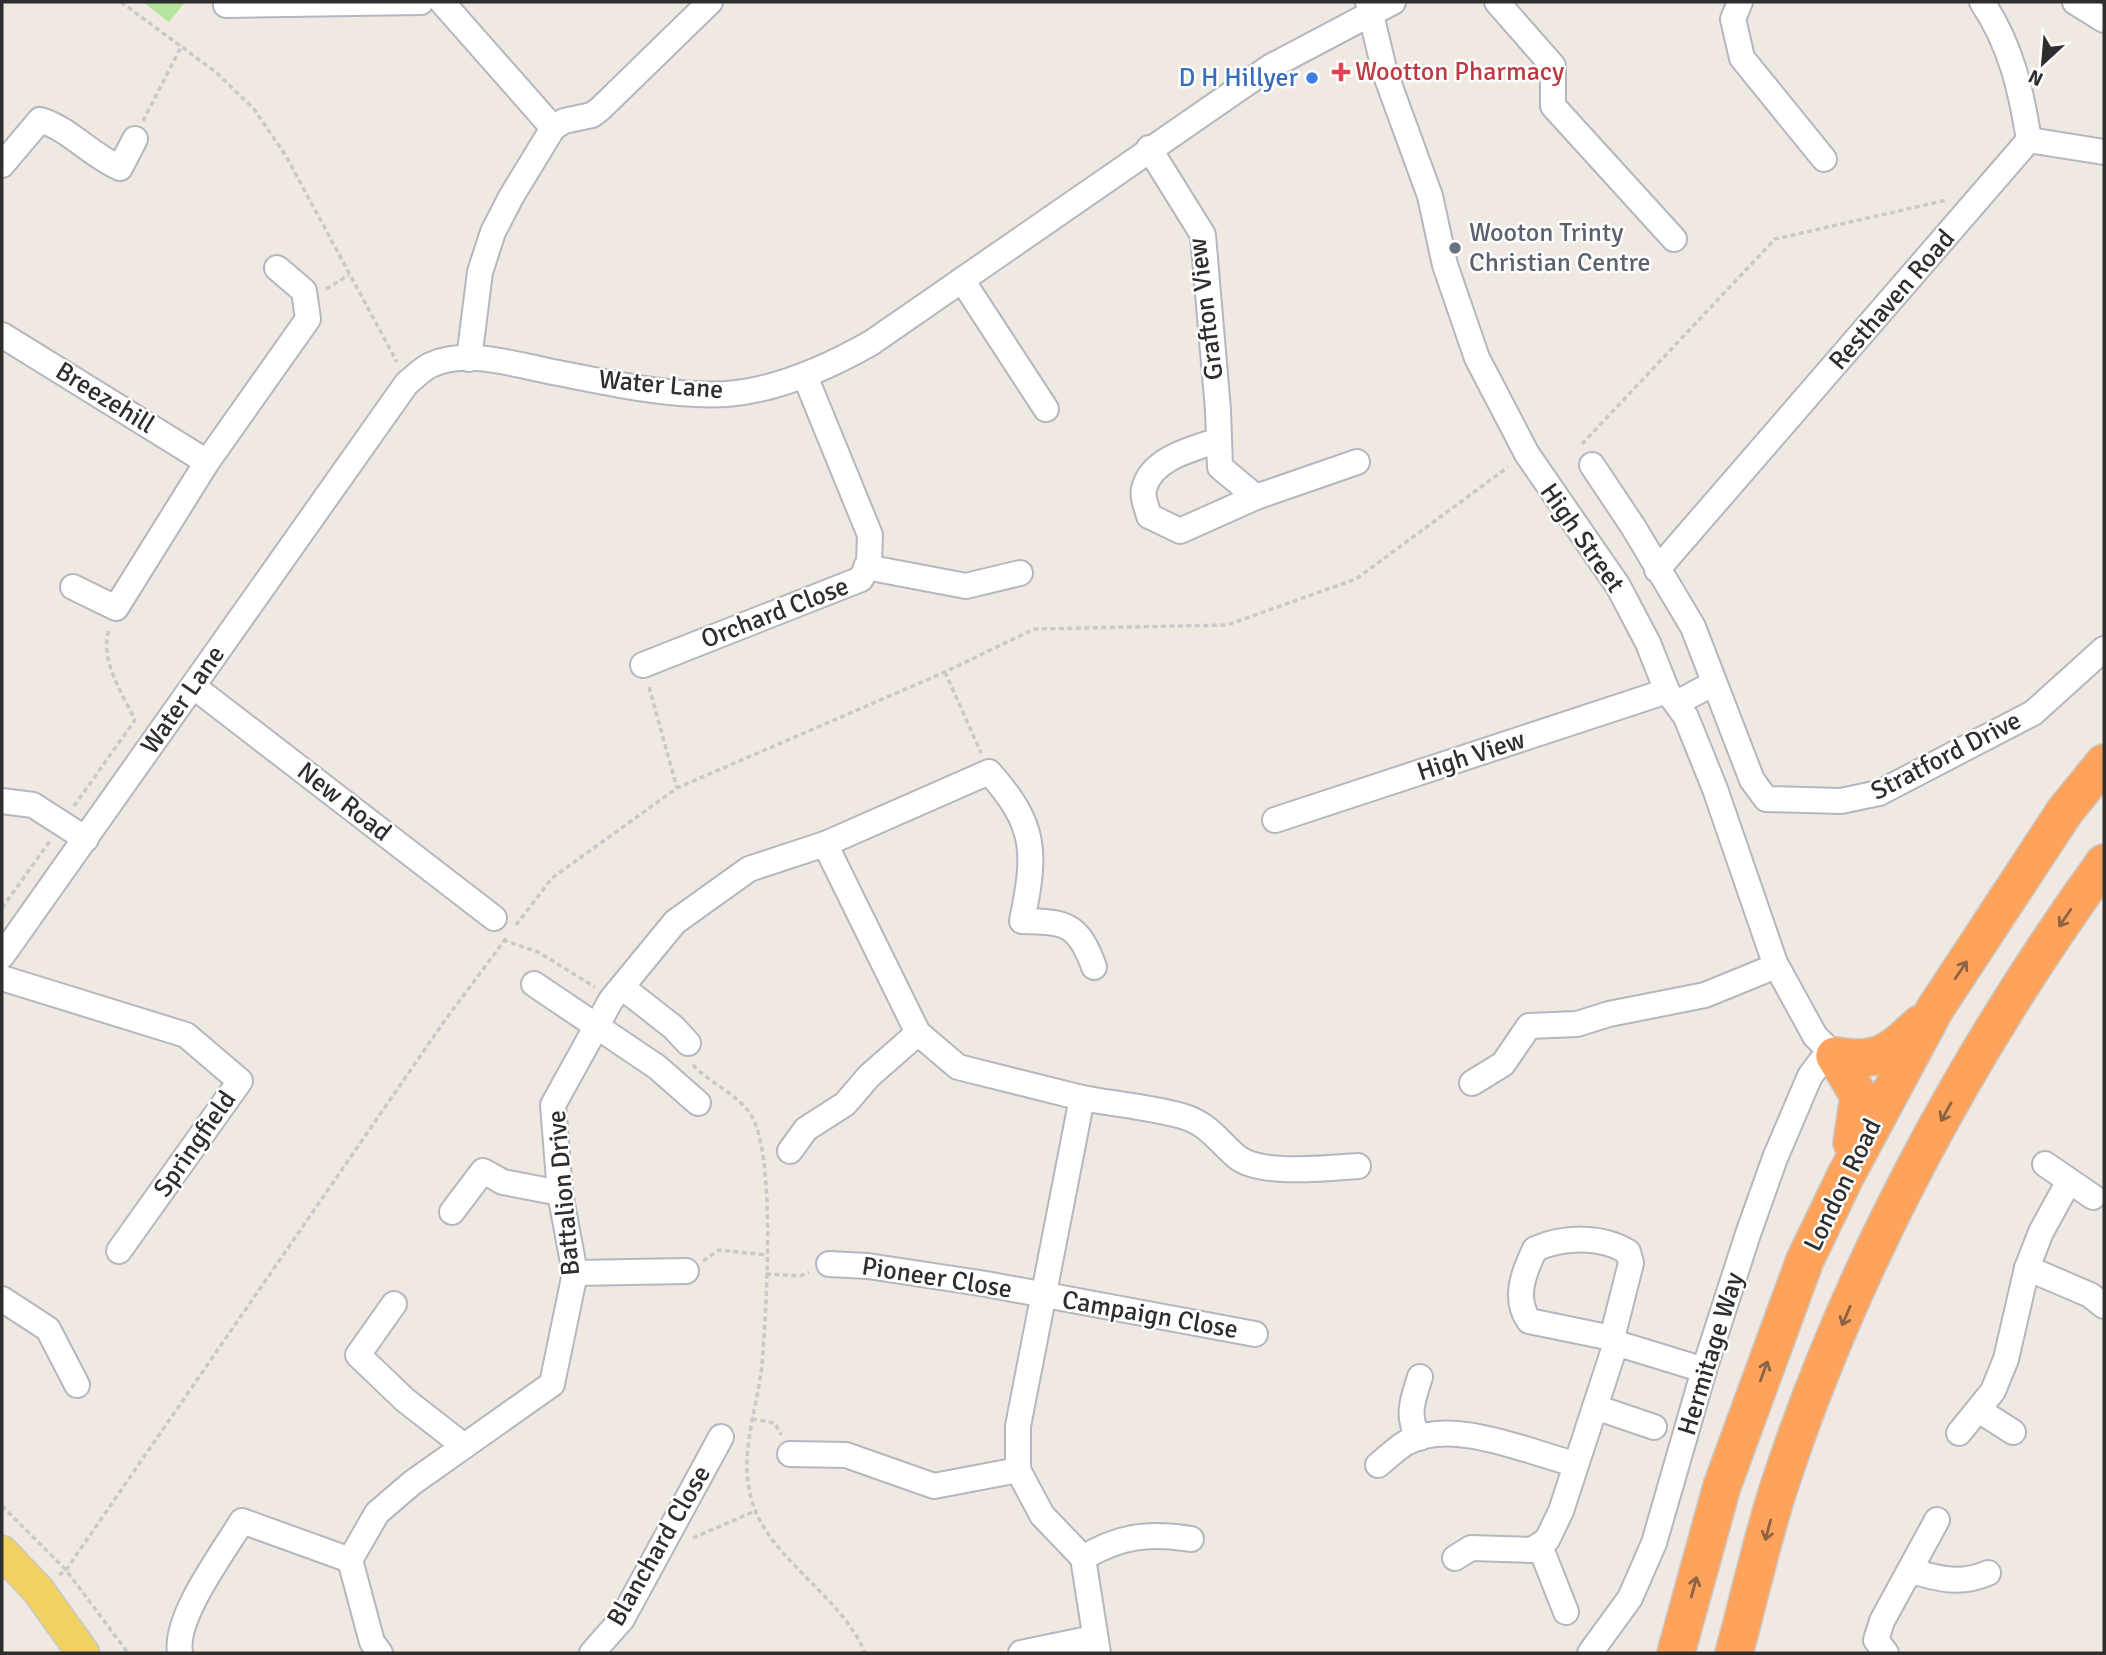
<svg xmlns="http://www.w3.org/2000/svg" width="2106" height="1655" viewBox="0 0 2106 1655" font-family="Signika,sans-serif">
  <rect width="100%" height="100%" fill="#efe9e1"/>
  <polygon fill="#b6e59e" points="143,2 185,2 169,22"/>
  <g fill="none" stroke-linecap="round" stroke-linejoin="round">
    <g stroke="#b4b7c1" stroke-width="28">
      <g id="minor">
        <polyline points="442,2 553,128"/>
        <polyline points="1368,2 1385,73 1430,196 1445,265 1477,358 1527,454 1618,586 1648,643 1667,691 1686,717 1715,789 1775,963 1815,1036 1835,1056"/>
        <polyline points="1497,2 1553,66 1553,106 1674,239"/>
        <polyline points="1740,2 1733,19 1742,58 1824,159"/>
        <polyline points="2075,2 2104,20"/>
        <polyline points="226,5 421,2"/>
        <polyline points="2029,140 2104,152"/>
        <polyline points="1149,148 1203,235 1218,410 1220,467 1256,497"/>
        <path d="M2 165 40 120C70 129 90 155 120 168L135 139"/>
        <polyline points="962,280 1046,409"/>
        <polyline points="2,335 207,462 308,319 304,291 277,268"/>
        <polyline points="469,359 480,272 493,232 511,197 553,128 564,121 592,115 600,109 710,2"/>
        <path d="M1219 440C1193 449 1151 458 1144 489 1142 497 1147 508 1149 516L1180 531 1256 497 1357 462"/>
        <polyline points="1592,465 1634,528 1693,627 1752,780 1766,799 1841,801 1879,793 2033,713 2104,649"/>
        <polyline points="866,567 966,586 1020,573"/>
        <path d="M1657 570 2029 140C2021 90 2011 45 1982 2"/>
        <polyline points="73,587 116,608 207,462"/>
        <polyline points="643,665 861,579 869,562 870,535 805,376"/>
        <polyline points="193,686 494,918"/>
        <polyline points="1677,703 1714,683"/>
        <polyline points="2,801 33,805 86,839"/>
        <polyline points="1275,820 1667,691"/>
        <path d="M825 844 989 772C1037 826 1036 852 1022 921 1066 922 1078 923 1094 967"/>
        <path d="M2 956 407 383C415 377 424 367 433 364 469 349 517 365 553 372 610 383 669 397 727 394 778 390 827 368 871 343L1270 67 1393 2"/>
        <polyline points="2,978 186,1035 240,1081 119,1251"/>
        <polyline points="534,984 657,1067 698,1103"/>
        <polyline points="622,987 673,1027 688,1043"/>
        <polyline points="1472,1083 1503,1064 1529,1026 1577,1024 1609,1014 1705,995 1776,966"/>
        <path d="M1082 1098C1114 1104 1150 1107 1182 1116 1209 1124 1217 1140 1237 1157 1260 1176 1329 1168 1358 1166"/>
        <polyline points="790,1151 806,1129 845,1104 869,1076 918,1033"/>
        <polyline points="2045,1164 2093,1197"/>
        <polyline points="452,1212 483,1171 503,1182 560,1193"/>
        <polyline points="829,1264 868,1266 986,1284 1255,1334"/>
        <polyline points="2027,1268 2090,1295 2104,1306"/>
        <polyline points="575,1273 686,1271"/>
        <polyline points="2,1299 48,1329 77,1385"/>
        <polyline points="394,1304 358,1355 405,1400 464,1446"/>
        <polyline points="1616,1343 1704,1370"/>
        <path d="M1420 1377C1413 1399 1405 1418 1420 1438"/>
        <polyline points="1595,1407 1654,1427"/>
        <polyline points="1980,1411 2013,1432"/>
        <polyline points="1959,1433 1993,1391 2006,1359 2027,1268 2041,1232 2069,1181"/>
        <polyline points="790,1454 846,1455 934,1486 1018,1470"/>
        <path d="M1378 1465C1387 1458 1395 1450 1404 1444 1451 1416 1527 1452 1575 1464"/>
        <polyline points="1540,1546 1566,1612"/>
        <path d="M1083 1558C1119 1536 1149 1532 1191 1539"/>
        <path d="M1455 1558 1471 1548 1532 1550 1547 1540 1561 1511 1616 1343 1612 1338 1631 1263 1628 1252C1601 1235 1563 1237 1535 1249 1524 1272 1513 1298 1529 1321L1612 1338"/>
        <path d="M1911 1571C1940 1579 1960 1585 1988 1573"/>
        <path d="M180 1653C174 1617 223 1553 242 1521L350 1560"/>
        <polyline points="380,1653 372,1642 350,1560 377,1513 412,1483 552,1384 575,1273 560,1193 553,1105 611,1000 675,922 749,869 825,844 918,1033 958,1067 1082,1098 1018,1426 1018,1470 1042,1515 1083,1558 1098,1653"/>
        <polyline points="592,1653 622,1619 721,1437"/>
        <polyline points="1021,1653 1093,1638"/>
        <polyline points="1590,1653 1630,1598 1654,1543 1704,1370 1748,1234 1775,1158 1810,1076 1828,1052"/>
        <polyline points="1886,1653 1876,1640 1882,1621 1937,1520"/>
      </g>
    </g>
    <g stroke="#c9c9c9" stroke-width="35">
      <polyline id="major" points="2,1552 38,1590 83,1653"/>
    </g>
    <g stroke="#c9c9c9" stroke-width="40">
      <g id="highway">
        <polyline points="1835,1056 1859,1096 1852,1143"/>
        <path d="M1835 1056C1878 1063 1889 1053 1920 1024"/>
        <polyline points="1676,1653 1722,1486 1805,1260 1846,1175 1935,1009 2065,811 2104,763"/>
        <path d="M1734 1653C1749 1599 1761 1543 1778 1490 1851 1266 1967 1053 2104 863"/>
      </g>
    </g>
    <g stroke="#c9c9c9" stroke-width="3.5" stroke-dasharray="5 3.5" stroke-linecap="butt">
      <polyline points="121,2 217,73 254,109 286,156 397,362"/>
      <polyline points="143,121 182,45"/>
      <polyline points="326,289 349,275"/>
      <polyline points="1582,444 1775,239 1947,200"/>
      <polyline points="945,672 981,753"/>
      <polyline points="649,687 677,788"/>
      <path d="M74 806 135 720C122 693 99 659 109 630"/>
      <polyline points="2,908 50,841"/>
      <polyline points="516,925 552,878 677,788 945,672 1034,629 1227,625 1356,579 1508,467"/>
      <polyline points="503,940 538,952 595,987"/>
      <path d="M693 1065C710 1083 735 1093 750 1113 777 1153 766 1313 762 1365 757 1411 738 1455 752 1501 768 1558 842 1596 865 1653"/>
      <polyline points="703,1261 719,1250 767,1255"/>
      <polyline points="766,1274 800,1276 809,1272"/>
      <polyline points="752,1419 775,1423 781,1435"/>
      <polyline points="2,1506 66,1570 128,1653"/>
      <polyline points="693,1538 755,1511"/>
      <polyline points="59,1575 66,1570 443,1023 507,937"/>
    </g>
    <use href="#minor" stroke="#fff" stroke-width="24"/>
    <use href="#major" stroke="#f2d163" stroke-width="32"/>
    <use href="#highway" stroke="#ffa35c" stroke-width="37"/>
  </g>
  <defs><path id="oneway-shaft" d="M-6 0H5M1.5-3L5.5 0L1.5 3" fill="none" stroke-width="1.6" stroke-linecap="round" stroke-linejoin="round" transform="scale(1.75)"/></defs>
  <g stroke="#8c6343">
    <use href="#oneway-shaft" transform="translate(2065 918) rotate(124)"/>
    <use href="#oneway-shaft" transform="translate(1961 970) rotate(-56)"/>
    <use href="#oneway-shaft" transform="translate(1946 1112) rotate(119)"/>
    <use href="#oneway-shaft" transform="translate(1846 1316) rotate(113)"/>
    <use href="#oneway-shaft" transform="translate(1764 1371) rotate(-70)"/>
    <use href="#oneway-shaft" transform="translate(1768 1530) rotate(105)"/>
    <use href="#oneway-shaft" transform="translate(1694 1587) rotate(-75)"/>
  </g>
  <path fill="#e0444e" stroke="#fff" stroke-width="2.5" d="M1337.5 61.5h7v7h7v7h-7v7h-7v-7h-7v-7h7z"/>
  <circle fill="#3f7fe0" stroke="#fff" stroke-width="2.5" cx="1312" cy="78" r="7"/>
  <circle fill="#6b7280" stroke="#fff" stroke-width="2.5" cx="1455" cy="248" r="7"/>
  <g text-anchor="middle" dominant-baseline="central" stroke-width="5" stroke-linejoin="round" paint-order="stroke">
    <g font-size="26" fill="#be3a42" stroke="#fff" text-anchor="start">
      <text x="1355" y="72">Wootton Pharmacy</text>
    </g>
    <g font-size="26" fill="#366cbe" stroke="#fff" text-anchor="end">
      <text x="1298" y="78">D H Hillyer</text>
    </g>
    <g font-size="26" fill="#5b616d" stroke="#fff" text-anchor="start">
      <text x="1469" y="233">Wooton Trinty<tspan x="1469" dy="30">Christian Centre</tspan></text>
    </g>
    <g font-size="26" fill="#2e2e2e" stroke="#fff">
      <text transform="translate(1892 300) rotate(-49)">Resthaven Road</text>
      <text transform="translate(1206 309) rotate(-97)">Grafton View</text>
      <text transform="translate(661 385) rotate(5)">Water Lane</text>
      <text transform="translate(105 398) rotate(32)">Breezehill</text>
      <text transform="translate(1582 538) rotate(55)">High Street</text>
      <text transform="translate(775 613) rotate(-21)">Orchard Close</text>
      <text transform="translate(183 700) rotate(-55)">Water Lane</text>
      <text transform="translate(1471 756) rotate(-18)">High View</text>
      <text transform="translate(1946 756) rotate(-27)">Stratford Drive</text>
      <text transform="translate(344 802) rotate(38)">New Road</text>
      <text transform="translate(195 1144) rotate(-55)">Springfield</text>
      <text transform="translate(1843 1185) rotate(-64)">London Road</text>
      <text transform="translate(564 1193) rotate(-95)">Battalion Drive</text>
      <text transform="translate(937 1278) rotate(9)">Pioneer Close</text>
      <text transform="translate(1150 1315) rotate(10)">Campaign Close</text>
      <text transform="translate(1711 1354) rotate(-73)">Hermitage Way</text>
      <text transform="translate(659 1546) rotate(-60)">Blanchard Close</text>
    </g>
  </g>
  <rect width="2106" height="1655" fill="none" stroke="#2e2e2e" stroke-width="7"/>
  <g transform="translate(2043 63) rotate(206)" stroke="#ffffff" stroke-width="5" paint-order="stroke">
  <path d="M0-5L12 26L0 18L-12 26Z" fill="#2e2e2e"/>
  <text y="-10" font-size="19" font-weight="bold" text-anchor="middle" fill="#2e2e2e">N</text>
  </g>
</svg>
